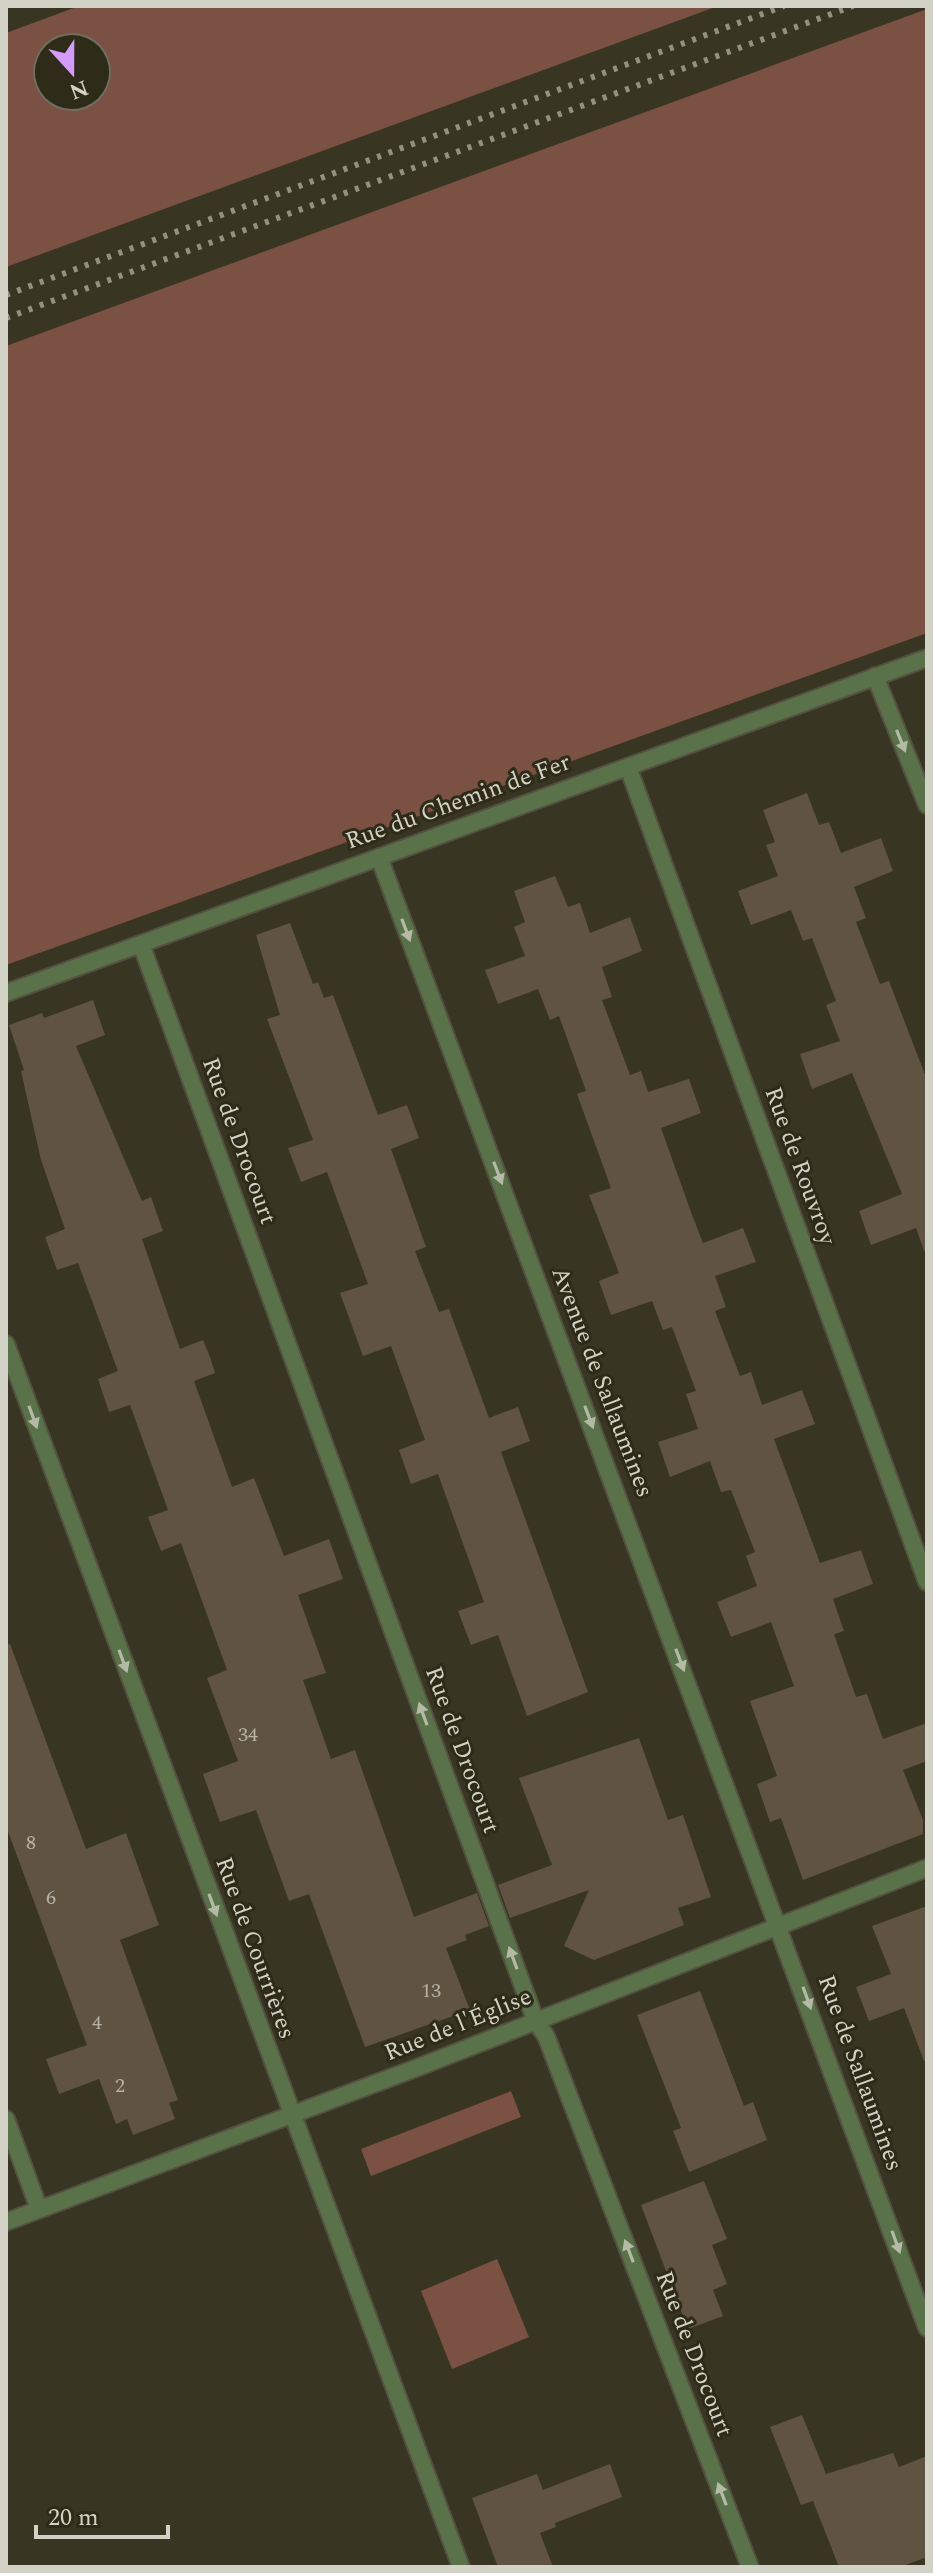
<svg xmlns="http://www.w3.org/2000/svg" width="933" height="2573" viewBox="0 0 933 2573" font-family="Spectral,serif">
  <rect width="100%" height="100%" fill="#383522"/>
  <g fill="#7a5142" fill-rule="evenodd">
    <path d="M79 6H718L6 267V33ZM48 48H96V96H48Z"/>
    <polygon points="927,9 927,633 6,965 6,346"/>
    <polygon points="511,2091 521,2117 371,2176 361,2149"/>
    <polygon points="497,2259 529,2337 452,2369 421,2291"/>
  </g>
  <g fill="#615342">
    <polygon points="807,793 819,825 829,822 841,853 881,838 893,871 854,887 866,918 856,922 880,984 889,981 927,1080 927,1250 924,1251 916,1228 871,1245 859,1211 902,1194 852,1073 812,1089 800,1054 840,1041 826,1005 836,1001 812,938 803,941 791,910 751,925 738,891 778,876 766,845 775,842 763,810"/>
    <polygon points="555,876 568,907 580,903 590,933 630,917 642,951 602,967 612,997 602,1000 630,1075 641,1071 648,1092 689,1079 701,1113 661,1128 691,1212 703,1243 743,1228 756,1262 715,1276 726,1307 715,1311 740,1376 751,1372 762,1405 802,1390 815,1424 774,1439 820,1563 861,1550 873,1584 833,1599 844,1631 834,1634 856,1697 867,1694 883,1739 927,1723 927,1761 903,1770 923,1820 923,1834 803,1880 781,1818 770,1822 757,1784 777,1776 750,1701 794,1686 771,1622 731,1637 717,1602 757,1586 746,1556 755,1552 731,1490 721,1492 710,1461 670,1477 658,1442 698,1429 686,1394 696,1391 672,1327 663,1330 652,1301 611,1315 599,1281 619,1273 589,1195 611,1188 577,1094 586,1091 559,1016 550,1020 538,989 498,1004 485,970 525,956 514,927 525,922 514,891"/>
    <polygon points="290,923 313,984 318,982 324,998 333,995 378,1115 407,1105 419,1138 391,1149 426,1247 415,1251 439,1312 449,1309 489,1418 518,1407 530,1441 501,1452 588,1692 527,1716 498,1635 471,1645 458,1611 484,1602 438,1474 411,1484 399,1450 425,1440 391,1346 363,1356 340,1293 368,1284 327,1172 301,1182 288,1148 313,1140 267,1019 280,1015 256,935"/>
    <polygon points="93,1000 105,1035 76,1046 142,1201 151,1197 163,1231 142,1239 180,1349 203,1340 210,1357 215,1373 194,1381 232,1487 254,1478 284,1556 329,1539 343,1579 298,1595 326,1673 303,1680 331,1759 355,1750 414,1917 477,1893 489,1926 465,1935 467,1940 446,1948 470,2010 365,2047 309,1894 289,1901 256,1810 220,1822 203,1774 238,1761 207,1678 227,1670 181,1543 161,1551 148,1517 168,1510 130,1405 109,1412 98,1379 118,1371 78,1263 57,1270 45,1237 65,1229 41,1160 21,1071 24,1070 9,1025 42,1013 44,1018"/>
    <polygon points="10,1644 86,1849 126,1833 159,1925 120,1940 178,2100 169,2103 175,2119 133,2135 127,2119 116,2124 99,2079 59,2094 46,2059 87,2045 6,1826 6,1645"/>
    <polygon points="639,1738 668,1820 683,1815 711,1897 678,1908 684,1925 594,1960 564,1946 589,1890 510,1918 498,1885 552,1865 519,1778"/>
    <polygon points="927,1906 927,2060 924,2061 904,2008 869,2021 856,1987 891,1974 872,1926"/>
    <polygon points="700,1991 744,2106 753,2102 767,2140 689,2172 673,2131 681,2128 637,2015"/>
    <polygon points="704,2181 727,2239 712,2245 727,2284 713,2290 723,2316 688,2329 641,2205"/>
    <polygon points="802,2415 826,2474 893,2453 899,2467 927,2456 927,2557 900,2567 839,2567 813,2501 801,2505 770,2427"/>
    <polygon points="610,2464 622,2497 555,2523 556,2527 540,2533 553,2567 498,2567 472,2498 537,2474 543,2490"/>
  </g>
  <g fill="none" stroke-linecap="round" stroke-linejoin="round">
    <g stroke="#545140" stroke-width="20">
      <g id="minor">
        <polyline points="875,676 927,805"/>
        <polyline points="628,767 927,1582"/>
        <polyline points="379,857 927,2328"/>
        <polyline points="141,944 536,2022 546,2036 750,2567"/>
        <polyline points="6,993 927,658"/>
        <polyline points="6,1344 461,2567"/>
        <polyline points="6,2119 39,2209"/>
        <polyline points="6,2222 419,2067 927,1868"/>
      </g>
    </g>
    <use href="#minor" stroke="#5a7249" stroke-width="16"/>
    <g stroke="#939182" stroke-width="6" stroke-dasharray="4 8" stroke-linecap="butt">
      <polyline points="6,295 784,6"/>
      <polyline points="6,318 853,6"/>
    </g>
  </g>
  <defs><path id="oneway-solid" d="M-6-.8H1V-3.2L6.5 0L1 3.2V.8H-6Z" transform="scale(2)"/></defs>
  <g fill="#b5baa7">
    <use href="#oneway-solid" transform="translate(901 741) rotate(68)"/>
    <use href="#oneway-solid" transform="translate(406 930) rotate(69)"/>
    <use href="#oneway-solid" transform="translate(498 1173) rotate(69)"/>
    <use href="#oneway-solid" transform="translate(33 1417) rotate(70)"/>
    <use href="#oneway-solid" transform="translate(589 1417) rotate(69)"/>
    <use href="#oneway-solid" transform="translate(680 1660) rotate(69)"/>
    <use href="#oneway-solid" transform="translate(123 1661) rotate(70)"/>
    <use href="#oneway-solid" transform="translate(423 1714) rotate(-110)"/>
    <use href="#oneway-solid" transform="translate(213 1905) rotate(70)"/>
    <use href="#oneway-solid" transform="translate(513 1958) rotate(-110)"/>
    <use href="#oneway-solid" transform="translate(807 1998) rotate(70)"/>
    <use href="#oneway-solid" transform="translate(896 2242) rotate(70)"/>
    <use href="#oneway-solid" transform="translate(629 2251) rotate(-111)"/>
    <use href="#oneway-solid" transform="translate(722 2494) rotate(-111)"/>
  </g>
  <g text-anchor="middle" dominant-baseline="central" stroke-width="6" stroke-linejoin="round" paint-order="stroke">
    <g font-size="20" fill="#b6b2a5">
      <text x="248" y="1735">34</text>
      <text x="31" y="1843">8</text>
      <text x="51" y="1898">6</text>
      <text x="431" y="1991">13</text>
      <text x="97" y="2023">4</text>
      <text x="120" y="2086">2</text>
    </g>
    <g font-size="24" fill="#d3d2c6" stroke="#2e2b18">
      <text transform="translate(458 802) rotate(-20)">Rue du Chemin de Fer</text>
      <text transform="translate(239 1141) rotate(70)">Rue de Drocourt</text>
      <text transform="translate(800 1166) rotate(70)">Rue de Rouvroy</text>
      <text transform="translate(602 1382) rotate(69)">Avenue de Sallaumines</text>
      <text transform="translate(462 1750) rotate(70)">Rue de Drocourt</text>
      <text transform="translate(255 1948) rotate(70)">Rue de Courrières</text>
      <text transform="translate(458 2025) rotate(-22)">Rue de l'Église</text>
      <text transform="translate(860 2073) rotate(70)">Rue de Sallaumines</text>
      <text transform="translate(694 2354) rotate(69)">Rue de Drocourt</text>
    </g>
  </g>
  <rect width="933" height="2573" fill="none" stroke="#d3d2c6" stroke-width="16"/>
  <g transform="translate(72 72) rotate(159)"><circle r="38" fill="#2e2b18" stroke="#706e5e" stroke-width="2"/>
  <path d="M0-6L14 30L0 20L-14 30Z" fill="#d39cfc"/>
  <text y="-12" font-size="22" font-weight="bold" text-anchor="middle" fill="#d3d2c6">N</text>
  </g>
  <path d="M36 2525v12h132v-12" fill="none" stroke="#d3d2c6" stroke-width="4"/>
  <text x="48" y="2525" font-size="24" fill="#d3d2c6" stroke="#2e2b18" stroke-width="6" paint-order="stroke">20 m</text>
</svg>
